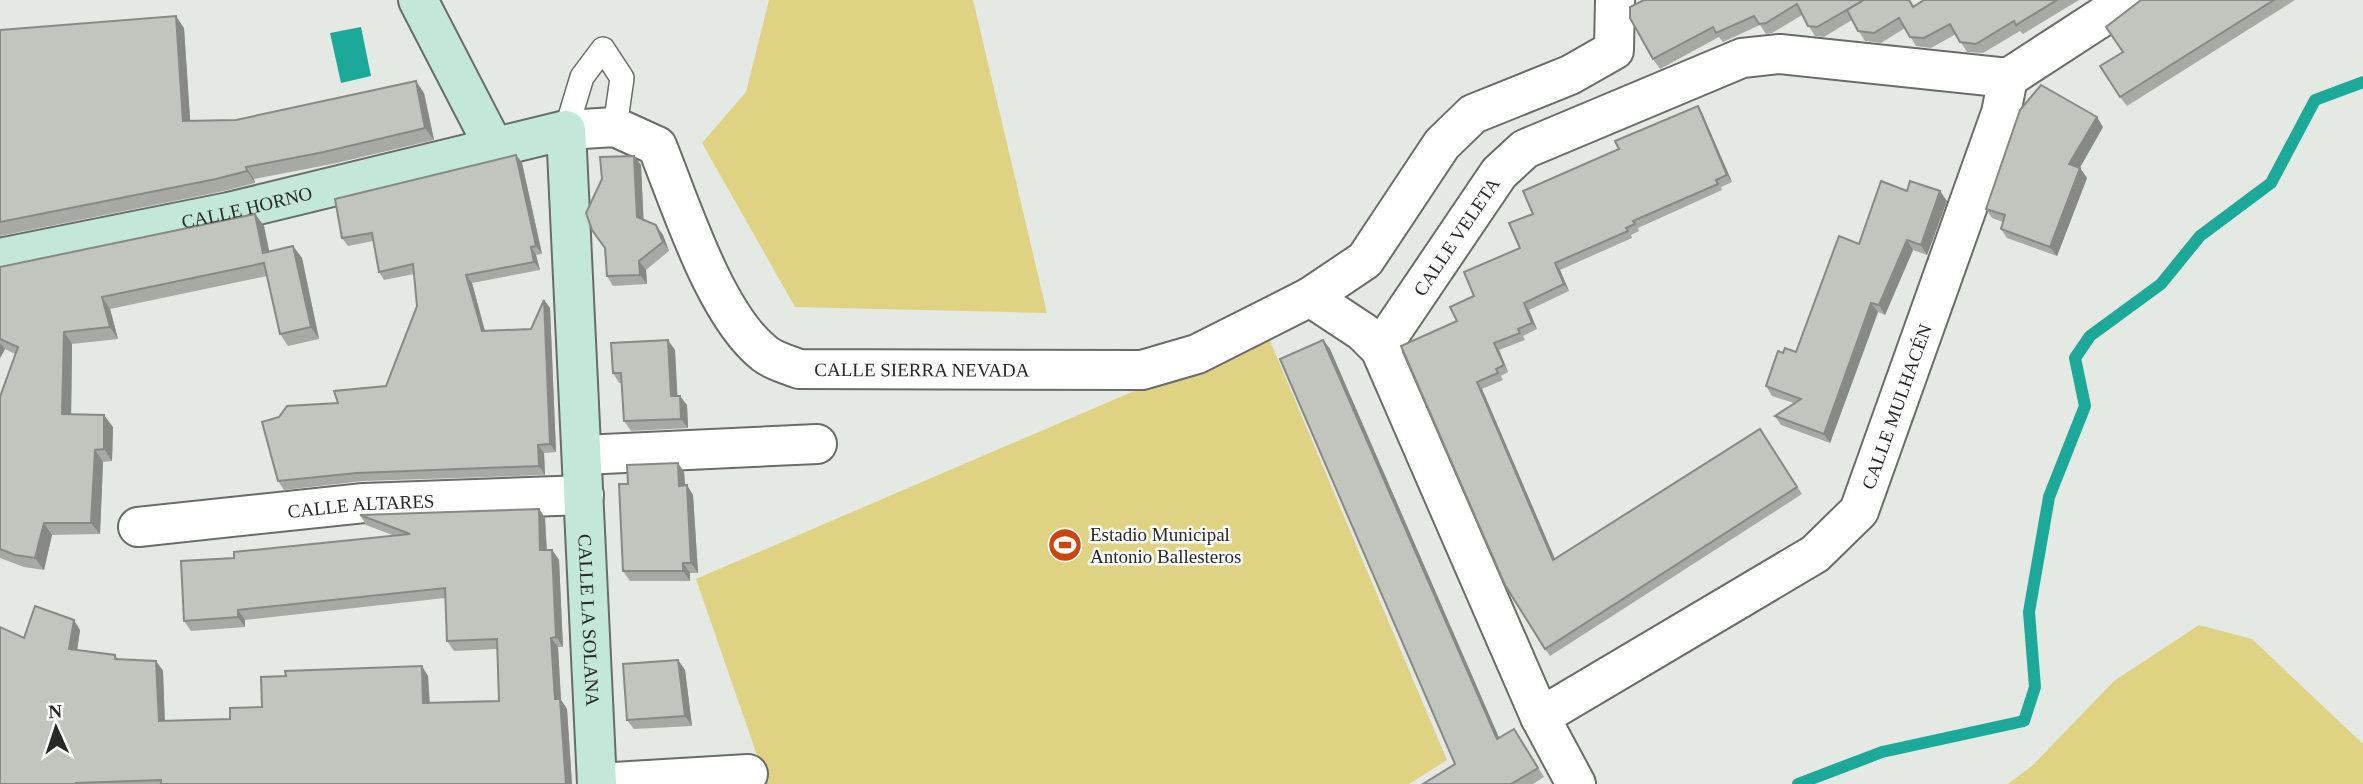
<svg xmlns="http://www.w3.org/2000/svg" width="2363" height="784" viewBox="0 0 2363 784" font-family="'Times New Roman',serif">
  <rect width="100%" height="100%" fill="#e5e9e4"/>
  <g fill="#dfd282">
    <polygon points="769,0 973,0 1047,313 795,307 702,143 746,92"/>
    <polygon points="1267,334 1447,760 1409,784 767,784 696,579"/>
    <polygon points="2199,625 2252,639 2363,744 2363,784 2008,784 2033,765 2114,681"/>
  </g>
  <polygon fill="#1ca99a" points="361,27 371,76 341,83 330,33"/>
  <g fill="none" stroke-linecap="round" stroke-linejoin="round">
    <polyline stroke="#1ca99a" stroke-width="12" points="1798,784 1882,752 2024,721 2035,687 2029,612 2049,497 2085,406 2075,358 2090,336 2161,284 2200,236 2271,183 2315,100 2363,82"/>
    <g stroke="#696d68" stroke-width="26">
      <polyline id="lane" points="566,130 582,77 603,49 622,78 615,127"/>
    </g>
    <g stroke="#696d68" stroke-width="42">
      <g id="street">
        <path id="s1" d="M566 130 615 127 657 146C681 205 715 315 765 354 774 361 789 365 799 369L1142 370 1197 354 1310 297 1363 332 1380 349 1540 717 1576 784"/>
        <polyline points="1310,297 1365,260 1442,144 1473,114 1570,75 1614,50 1615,0"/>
        <path id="s2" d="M1380 349 1499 173 1525 149 1742 58 1780 54 2008 78"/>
        <polyline points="582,455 817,444"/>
        <path id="s3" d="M138 527 364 503 584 495"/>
        <path id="s4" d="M1540 717 1815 554 1859 511 2001 113 2008 78 2128 0"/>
        <polyline points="597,783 748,774"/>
      </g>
    </g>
    <g stroke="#696d68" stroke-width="42">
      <g id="secondary">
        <polyline points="418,0 493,145"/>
        <path id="s5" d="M0 258 229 212 566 130 597 784"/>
      </g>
    </g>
    <use href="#lane" stroke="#fff" stroke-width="23"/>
    <use href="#street" stroke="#fff" stroke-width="38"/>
    <use href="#secondary" stroke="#c3e8d9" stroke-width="38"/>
  </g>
  <g fill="#a7a9a3">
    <polygon points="1644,0 1910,0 1914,6 1924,0 2079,0 2023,34 2020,31 1983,53 1967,52 1956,34 1931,48 1916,46 1905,28 1881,43 1865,41 1852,20 1824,37 1815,36 1802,15 1772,33 1766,34 1760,25 1723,42 1719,37 1660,69 1653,59"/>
    <polygon points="2141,0 2295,0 2127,106 2120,97 2123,52"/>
    <polygon points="184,28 190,121 236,120 424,93 434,140 332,164 254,179 255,183 224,191 0,236 0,30"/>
    <polygon points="1698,106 1702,113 1732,182 1721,187 1722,190 1638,228 1639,231 1631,235 1632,238 1560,270 1569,291 1529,310 1537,329 1523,336 1525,340 1499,350 1508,372 1501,376 1503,380 1482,389 1555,559 1760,429 1802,494 1550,656 1545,649 1457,321 1474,296 1520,248 1533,214 1619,149"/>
    <polygon points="2103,127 2080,168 2087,178 2057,256 2007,238 2001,229 2003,222 1992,218 1986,209"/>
    <polygon points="516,155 522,163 542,254 536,255 540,270 472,283 485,331 531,329 544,300 550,308 556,452 544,453 545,475 363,481 284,490 278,481 338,403 386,386 417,306 414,274 384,280 379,272 373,241 348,246 342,238"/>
    <polygon points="634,156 641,165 643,220 663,235 669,251 646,270 647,284 613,286 607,276"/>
    <polygon points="1907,191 1947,201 1927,255 1913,250 1885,315 1878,312 1830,443 1781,425 1775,416 1794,403 1772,396 1766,386 1783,353 1796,352 1859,244"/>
    <polygon points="255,214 264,226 269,252 293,246 302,258 319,339 288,346 280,334 267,276 110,309 118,339 72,344 71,414 113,427 112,461 103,462 100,534 52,535 44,570 24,567 0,558 0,397 15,354 5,349 0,358 0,267"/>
    <polygon points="1323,340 1330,349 1499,738 1514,729 1544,777 1533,784 1423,784 1455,764"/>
    <polygon points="675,350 677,396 687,405 688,428 631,431 624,421 621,383 619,383 613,373"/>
    <polygon points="684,472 685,485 693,495 698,573 690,573 690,581 630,581 623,571 628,484"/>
    <polygon points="539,509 545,518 547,550 552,550 559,560 563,647 558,647 561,700 567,709 572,784 0,784 24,638 80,630 77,650 115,655 118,659 156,661 163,671 165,721 230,719 262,707 428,676 430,703 499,701 497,649 454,651 447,641 445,598 245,620 245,627 191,631 184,621 234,558 395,536 366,525 360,515"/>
    <polygon points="678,660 685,670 692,726 634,729 627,720"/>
  </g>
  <g fill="#888985">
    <polygon points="176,16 184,28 191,133 183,121"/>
    <polygon points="416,81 424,93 434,140 425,128"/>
    <polygon points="1698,106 1702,113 1732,182 1727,175"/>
    <polygon points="2097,117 2103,127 2076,174 2069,164"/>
    <polygon points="516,155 522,163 542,254 536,246"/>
    <polygon points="634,156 641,165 644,227 637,217"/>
    <polygon points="246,167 254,179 255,183 247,171"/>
    <polygon points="2080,168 2087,178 2057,256 2050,247"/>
    <polygon points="1940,191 1947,201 1927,255 1921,245"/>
    <polygon points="255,214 264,226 272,265 263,253"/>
    <polygon points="656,225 663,235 669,251 663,242"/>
    <polygon points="1907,240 1913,250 1885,315 1879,305"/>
    <polygon points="293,246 302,258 319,339 311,327"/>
    <polygon points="531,247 536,255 540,270 534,262"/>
    <polygon points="639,261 646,270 647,284 640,275"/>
    <polygon points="1555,263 1560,270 1569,291 1564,284"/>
    <polygon points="466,275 472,283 487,339 482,331"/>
    <polygon points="102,297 110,309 118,339 110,327"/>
    <polygon points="544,300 550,308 556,452 550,444"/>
    <polygon points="1524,303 1529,310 1537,329 1532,323"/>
    <polygon points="1871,303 1878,312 1830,443 1824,434"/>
    <polygon points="64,332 72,344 71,426 62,414"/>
    <polygon points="668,340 675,350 678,406 671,396"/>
    <polygon points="1323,340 1330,349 1504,749 1497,739"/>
    <polygon points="0,343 5,349 0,358"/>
    <polygon points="1494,343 1499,350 1508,372 1504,365"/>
    <polygon points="1477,382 1482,389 1558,566 1553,560"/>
    <polygon points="680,396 687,405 688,428 681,419"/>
    <polygon points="104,415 113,427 112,461 104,449"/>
    <polygon points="538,445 544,453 545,475 539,466"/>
    <polygon points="95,450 103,462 100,534 91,523"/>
    <polygon points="678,463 684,472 686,495 679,486"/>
    <polygon points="687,485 693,495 698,573 691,563"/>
    <polygon points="539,509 545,518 547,560 540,550"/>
    <polygon points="44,523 52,535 44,570 35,558"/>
    <polygon points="552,550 559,560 563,647 556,637"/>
    <polygon points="683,563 690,573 690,581 683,571"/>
    <polygon points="238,610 245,620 245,627 238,617"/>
    <polygon points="74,620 80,630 76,658 69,649"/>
    <polygon points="551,638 558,647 561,700 567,709 572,784 566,784 555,699"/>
    <polygon points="678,660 685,670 692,726 685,716"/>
    <polygon points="156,661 163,671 165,731 159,721"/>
    <polygon points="422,666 428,676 430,713 423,703"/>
  </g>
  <g fill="#c2c4be" stroke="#888985" stroke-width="2">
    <polygon points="1644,0 1862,0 1862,1 1817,27 1808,26 1797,4 1766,23 1759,24 1754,16 1716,33 1713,27 1653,59 1630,18 1630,7"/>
    <polygon points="1864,0 1909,0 1913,7 1924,0 2057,0 2016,25 2014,21 1976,44 1960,42 1950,24 1924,38 1910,37 1899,18 1874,33 1858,31 1847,10"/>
    <polygon points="2141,0 2274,0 2120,97 2100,66 2123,52 2106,27"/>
    <polygon points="176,16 183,121 236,120 416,81 425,128 324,152 246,167 247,171 216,179 0,222 0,30"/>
    <polygon points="2041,85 2097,117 2069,164 2080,168 2050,247 2001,229 2005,215 1986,209 2020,110"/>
    <polygon points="1698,106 1727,175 1716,180 1718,184 1633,221 1635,224 1626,228 1628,231 1555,263 1564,284 1524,303 1532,323 1518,329 1520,333 1494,343 1504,365 1496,369 1498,373 1477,382 1553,560 1760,429 1797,487 1545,649 1505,585 1401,346 1457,321 1450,307 1474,296 1464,272 1520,248 1509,223 1533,214 1523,191 1619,149 1615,141"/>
    <polygon points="516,155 536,246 531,247 534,262 466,275 482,331 531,329 544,300 550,444 538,445 539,466 357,473 278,481 262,422 279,417 287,406 338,403 334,391 386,386 417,306 413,264 379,272 372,233 342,238 335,199"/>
    <polygon points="634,156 637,217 656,225 663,242 639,261 640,275 607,276 605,248 592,230 586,213 602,179 600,157"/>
    <polygon points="1881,181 1907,191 1910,181 1940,191 1921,245 1907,240 1879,305 1871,303 1824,434 1775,416 1801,399 1766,386 1778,351 1783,353 1785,348 1796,352 1839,236 1859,244"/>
    <polygon points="255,214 263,253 293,246 311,327 280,334 264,263 102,297 110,327 64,332 62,414 104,415 104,449 95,450 91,523 44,523 35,558 15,555 0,549 0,397 18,347 0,339 0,267"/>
    <polygon points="668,340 671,396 680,396 681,419 624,421 621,373 613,373 611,343"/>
    <polygon points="1323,340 1497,739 1514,729 1538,768 1511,784 1423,784 1455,764 1280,359"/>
    <polygon points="678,463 679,486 687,485 691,563 683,563 683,571 623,571 619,484 628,484 627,465"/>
    <polygon points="539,509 540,550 552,550 556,637 551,638 555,699 560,699 566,784 161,784 161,780 76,783 76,784 0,784 0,627 24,638 35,606 74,620 69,649 115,655 115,659 156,661 159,721 230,719 230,708 262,707 261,677 286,676 285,671 422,666 423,703 499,701 497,639 447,641 445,588 238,610 238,617 184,621 181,561 234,558 234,552 410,534 360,515"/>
    <polygon points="678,660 685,716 627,720 623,664"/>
  </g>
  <defs>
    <g id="stadium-disc" transform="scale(1.75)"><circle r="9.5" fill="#cc450f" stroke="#fff"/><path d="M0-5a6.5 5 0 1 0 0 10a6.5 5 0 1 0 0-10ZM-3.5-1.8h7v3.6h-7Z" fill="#fff"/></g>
  </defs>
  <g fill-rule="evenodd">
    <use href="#stadium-disc" x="1065" y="545"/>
  </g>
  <g text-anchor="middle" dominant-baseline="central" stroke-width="5" stroke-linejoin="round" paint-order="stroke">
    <g font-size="19" fill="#272927" stroke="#fff">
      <text stroke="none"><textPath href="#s5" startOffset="252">CALLE HORNO</textPath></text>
      <text stroke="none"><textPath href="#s2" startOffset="136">CALLE VELETA</textPath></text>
      <text stroke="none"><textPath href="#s1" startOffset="492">CALLE SIERRA NEVADA</textPath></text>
      <text stroke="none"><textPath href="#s4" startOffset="492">CALLE MULHACÉN</textPath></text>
      <text stroke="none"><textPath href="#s3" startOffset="224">CALLE ALTARES</textPath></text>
      <text stroke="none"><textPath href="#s5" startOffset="1071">CALLE LA SOLANA</textPath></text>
    </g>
    <g font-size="19" fill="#272927" stroke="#fff" text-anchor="start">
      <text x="1090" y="534">Estadio Municipal<tspan x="1090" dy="22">Antonio Ballesteros</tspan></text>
    </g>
  </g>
  <g transform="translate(56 728) rotate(357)" stroke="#ffffff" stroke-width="5" paint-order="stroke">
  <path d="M0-5L12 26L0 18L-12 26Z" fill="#272927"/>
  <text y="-10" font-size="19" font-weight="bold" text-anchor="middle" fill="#272927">N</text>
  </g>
</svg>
